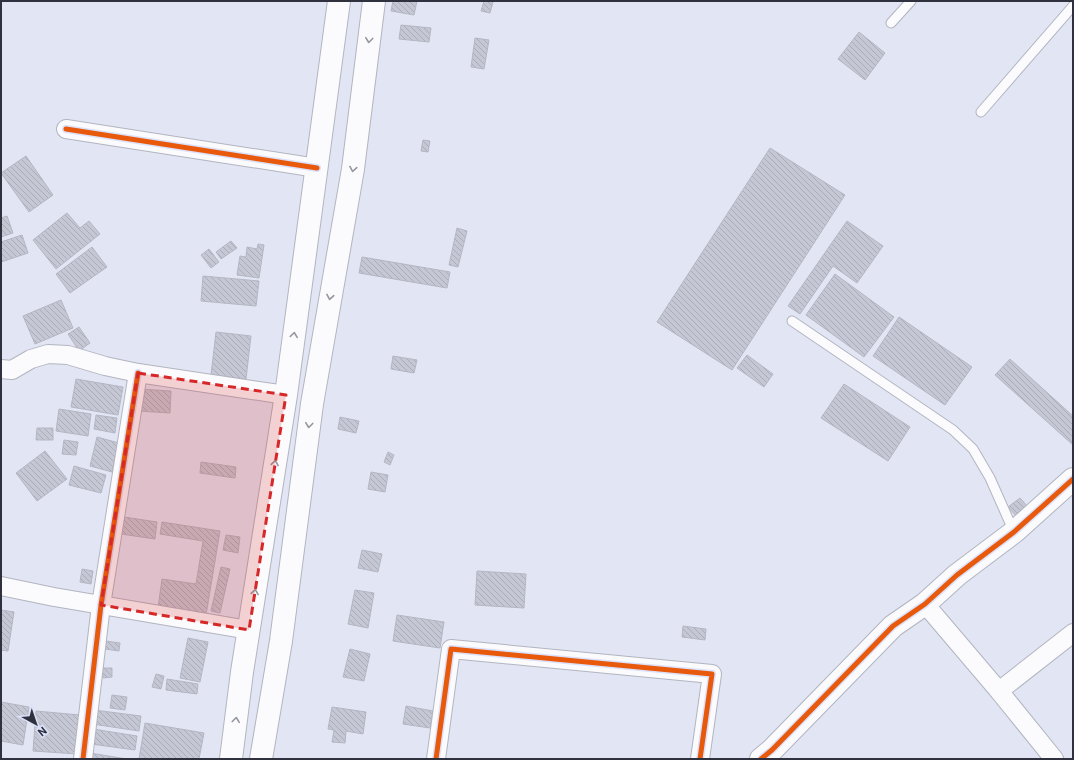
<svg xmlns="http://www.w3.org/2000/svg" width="1074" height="760" viewBox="0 0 1074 760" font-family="Roboto,sans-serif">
  <defs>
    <pattern id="building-back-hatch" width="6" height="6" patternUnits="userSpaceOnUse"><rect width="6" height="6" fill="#c5c8d4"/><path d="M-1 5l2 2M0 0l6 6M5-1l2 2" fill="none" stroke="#aaacb7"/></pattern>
  </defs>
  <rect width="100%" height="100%" fill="#e2e5f3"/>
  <g fill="url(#building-back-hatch)" stroke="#b4b7c3">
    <polygon points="393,1 417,1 414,15 391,11"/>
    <polygon points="484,1 493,2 490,13 481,11"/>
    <polygon points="401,25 431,28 429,42 399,39"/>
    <polygon points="859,32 885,53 865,80 838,59"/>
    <polygon points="475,38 489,40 484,69 471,67"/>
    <polygon points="423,140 430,141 428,152 421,151"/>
    <polygon points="770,148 845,195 732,370 657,322"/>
    <polygon points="26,156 53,195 29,212 1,173"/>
    <polygon points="67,213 80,228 89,221 100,234 56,269 33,240"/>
    <polygon points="7,216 13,233 1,237 1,218"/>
    <polygon points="847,221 883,246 857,283 833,266 800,314 788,306"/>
    <polygon points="457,228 467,231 458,267 449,265"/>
    <polygon points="22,235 28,253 1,262 1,242"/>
    <polygon points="231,241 237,248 221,259 216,252"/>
    <polygon points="258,244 264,245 259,278 237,275 240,256 246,257 247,247 257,249"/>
    <polygon points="92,247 107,267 70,293 56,274"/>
    <polygon points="209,249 219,262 211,268 201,255"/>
    <polygon points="362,257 450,272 447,288 359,273"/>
    <polygon points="835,274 894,317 864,357 806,315"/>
    <polygon points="203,276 259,281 256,306 201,301"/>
    <polygon points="61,300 73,328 35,344 23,316"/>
    <polygon points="899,317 972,367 945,405 873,356"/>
    <polygon points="79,327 90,343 79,351 68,334"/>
    <polygon points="216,332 251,336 246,379 211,375"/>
    <polygon points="747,355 773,374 764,387 737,368"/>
    <polygon points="393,356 417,360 414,373 391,369"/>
    <polygon points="1010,359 1073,416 1073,445 995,375"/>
    <polygon points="76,379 123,387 118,415 71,407"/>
    <polygon points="844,384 910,427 888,461 821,418"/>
    <polygon points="140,389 171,391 170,413 138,411"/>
    <polygon points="59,409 91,414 88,436 56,431"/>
    <polygon points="96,415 117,418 115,433 94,429"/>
    <polygon points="340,417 359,421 356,433 338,429"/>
    <polygon points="37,428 53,428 53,440 36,440"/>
    <polygon points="97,437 119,443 112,472 90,466"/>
    <polygon points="64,440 78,442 76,455 62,454"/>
    <polygon points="45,451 67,479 37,501 16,473"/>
    <polygon points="388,452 394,455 390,465 384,462"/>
    <polygon points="201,462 236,467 235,478 200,473"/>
    <polygon points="74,466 106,475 101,493 69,485"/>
    <polygon points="371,472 388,475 385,492 368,489"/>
    <polygon points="1020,498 1028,507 1017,517 1008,507"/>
    <polygon points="124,517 157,522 155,539 121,534"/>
    <polygon points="162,522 220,531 206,615 158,608 162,579 196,584 203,541 160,534"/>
    <polygon points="226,535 240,537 238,553 223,550"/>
    <polygon points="362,550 382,554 378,572 358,568"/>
    <polygon points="221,567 230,569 220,613 211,611"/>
    <polygon points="82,569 93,571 91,584 80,582"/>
    <polygon points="477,571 526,574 524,608 475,605"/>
    <polygon points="355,590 374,593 368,628 348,624"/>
    <polygon points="1,610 14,612 8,651 1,650"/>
    <polygon points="397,615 444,622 440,648 393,641"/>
    <polygon points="683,626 706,629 705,640 682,637"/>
    <polygon points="188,638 208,642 200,682 180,678"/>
    <polygon points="106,641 120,643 119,651 105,649"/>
    <polygon points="350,649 370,654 364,681 343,677"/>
    <polygon points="102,668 112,668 112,677 103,678"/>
    <polygon points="156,674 164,676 161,689 152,687"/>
    <polygon points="167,679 198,684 197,694 166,690"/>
    <polygon points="112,695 127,697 125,710 110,708"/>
    <polygon points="1,702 29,707 23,745 1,741"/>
    <polygon points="406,706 433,711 430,728 403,724"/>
    <polygon points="332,707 366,712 363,734 346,731 345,743 332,742 334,730 328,729"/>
    <polygon points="94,710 141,716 139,731 92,724"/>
    <polygon points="36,711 80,715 77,754 33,751"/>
    <polygon points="145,723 204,733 199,759 139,759"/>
    <polygon points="93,729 137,736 135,750 91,744"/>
    <polygon points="90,753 127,759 89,759"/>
  </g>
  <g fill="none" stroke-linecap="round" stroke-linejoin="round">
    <g stroke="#b2b5c0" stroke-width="11">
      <g id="service">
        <polyline points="891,23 911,1"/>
        <polyline points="981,112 1073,6"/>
        <polyline points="792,321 953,430 973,449 990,478 1014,532"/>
      </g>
    </g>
    <g stroke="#b2b5c0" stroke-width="20">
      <g id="minor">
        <polyline points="66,129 317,168"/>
        <polyline points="1,369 12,370 31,359 48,354 68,355 105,366 138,373 286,395"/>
        <polyline points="1,586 54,597 249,630"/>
        <polyline points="925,604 999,691 1054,759"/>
        <polyline points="999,691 1073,633"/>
        <polyline points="83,759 101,605 138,373"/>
        <polyline points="436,759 451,649 712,674 700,759"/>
      </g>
    </g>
    <g stroke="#b2b5c0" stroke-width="24">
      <polyline id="tertiary" points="761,759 772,750 893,626 925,604 957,575 1014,532 1073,479"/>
    </g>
    <g stroke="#b2b5c0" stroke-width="24">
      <g id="trunk">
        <polyline points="231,759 242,672 286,395 339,1"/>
        <polyline points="261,759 281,641 312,404 353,169 374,1"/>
      </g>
    </g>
    <use href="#service" stroke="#fbfbfd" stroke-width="9"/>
    <use href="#minor" stroke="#fbfbfd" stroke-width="18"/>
    <use href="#tertiary" stroke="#fbfbfd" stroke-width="22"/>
    <use href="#trunk" stroke="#fbfbfd" stroke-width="22"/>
    <g stroke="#dbe1fa" stroke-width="8">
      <g id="cycleway">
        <polyline points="66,129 317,168"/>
        <polyline points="83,759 101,605 138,373"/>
        <polyline points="436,759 451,649 712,674 700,759"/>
        <polyline points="761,759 772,750 893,626 925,604 957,575 1014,532 1073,479"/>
      </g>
    </g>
    <use href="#cycleway" stroke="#e8590c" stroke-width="5"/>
  </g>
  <defs><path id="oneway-chevron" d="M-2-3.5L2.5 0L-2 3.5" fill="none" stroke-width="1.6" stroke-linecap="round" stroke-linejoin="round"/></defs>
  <g stroke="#95969e">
    <use href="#oneway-chevron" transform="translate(369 40) rotate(97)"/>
    <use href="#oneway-chevron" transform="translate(353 169) rotate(99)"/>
    <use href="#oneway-chevron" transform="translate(330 297) rotate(100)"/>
    <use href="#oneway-chevron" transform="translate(294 335) rotate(-82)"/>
    <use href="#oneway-chevron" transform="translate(309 425) rotate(97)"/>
    <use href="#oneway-chevron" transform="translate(275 463) rotate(-81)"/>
    <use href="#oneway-chevron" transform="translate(255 592) rotate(-81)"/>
    <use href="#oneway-chevron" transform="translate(236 720) rotate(-83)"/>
  </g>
  <path fill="#d62828" fill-opacity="0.2" stroke="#d62828" stroke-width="3" stroke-dasharray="8 5" stroke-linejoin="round" d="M138 373 286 395 249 630 101 605Z"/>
  <rect width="1074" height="760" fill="none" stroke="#2f323e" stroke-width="4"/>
  <g transform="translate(36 724) rotate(140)" stroke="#dbe1fa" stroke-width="3" paint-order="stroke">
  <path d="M0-3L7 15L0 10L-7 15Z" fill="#2f323e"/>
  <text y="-6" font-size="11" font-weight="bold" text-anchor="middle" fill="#2f323e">N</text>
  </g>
</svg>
